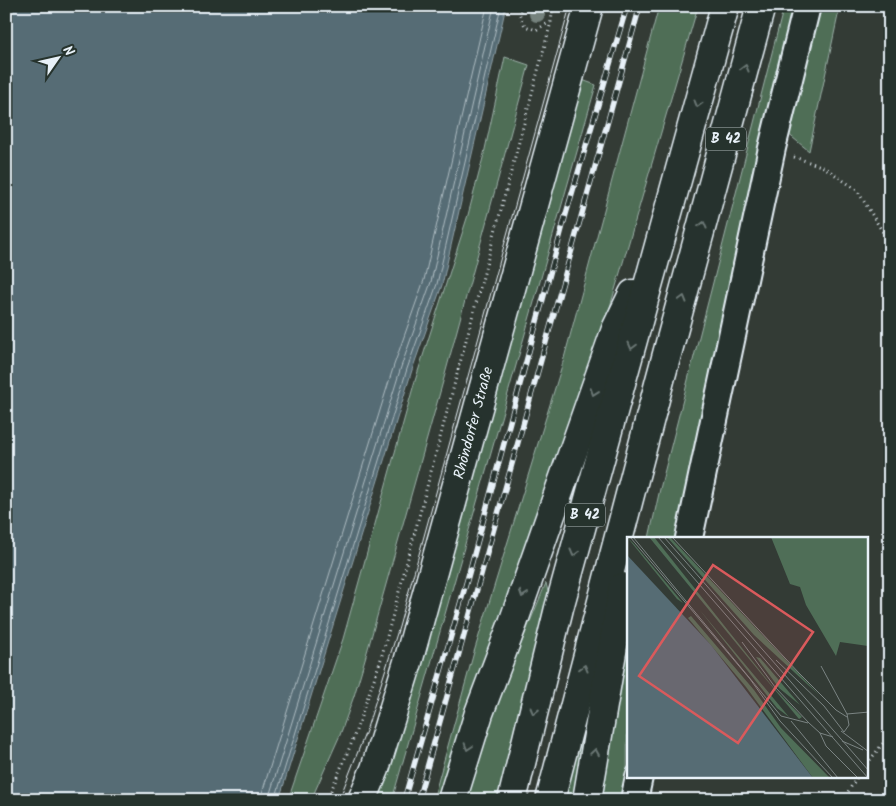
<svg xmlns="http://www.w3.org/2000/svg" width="896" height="806" viewBox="0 0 896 806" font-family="Kalam,sans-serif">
  <rect width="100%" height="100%" fill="#333b35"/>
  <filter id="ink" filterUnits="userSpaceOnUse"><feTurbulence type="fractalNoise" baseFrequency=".02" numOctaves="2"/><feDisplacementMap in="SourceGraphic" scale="10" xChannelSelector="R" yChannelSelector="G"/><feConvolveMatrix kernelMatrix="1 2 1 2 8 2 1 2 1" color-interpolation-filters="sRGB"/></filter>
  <g filter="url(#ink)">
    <g fill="#4f6e57" stroke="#9cb0a8">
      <polygon points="659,6 698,6 605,324 441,788 439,800 433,800 474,652 563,362"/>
      <polygon points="784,6 796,6 683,538 649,538 660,489"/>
      <polygon points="814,6 840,6 809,151 787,133"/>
      <polygon points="505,57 529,65 444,378 367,652 354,696 340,735 311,800 288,800 343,639 414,384 468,215 484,154"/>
      <polygon points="582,80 596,85 392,800 375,800"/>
      <polygon points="546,583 551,605 499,800 463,800 478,748"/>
      <polygon points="628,634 627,800 601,800 621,668"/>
      <polygon points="592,694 576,800 565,800"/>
    </g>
    <polygon fill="#566c74" stroke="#90a1a9" points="6,6 506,6 442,285 412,370 279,800 6,800"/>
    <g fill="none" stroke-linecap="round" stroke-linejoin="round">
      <g stroke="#aebcc3" stroke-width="1">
        <polyline points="261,800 262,793 394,365 424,280 487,6"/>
        <polyline points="268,800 401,367 431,282 494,6"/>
        <polyline points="275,800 407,369 437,284 501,6"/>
      </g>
      <g stroke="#e8f1f8" stroke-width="30">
        <g id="street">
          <polyline points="689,538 772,148 807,6"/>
          <polyline points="634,800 639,777"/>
        </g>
      </g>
      <g stroke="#e8f1f8" stroke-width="31">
        <polyline id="secondary" points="362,800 375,769 408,662 589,6"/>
      </g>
      <g stroke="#e8f1f8" stroke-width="31">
        <g id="highway">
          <polyline points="452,800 479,713 513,623 616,329 633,294"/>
          <polyline points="512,800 559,608 725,6"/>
          <polyline points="550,800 660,380 761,6"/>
          <polyline points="587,800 623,587"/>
        </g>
      </g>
      <g stroke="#e8f1f8" stroke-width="3" stroke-dasharray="1 4" stroke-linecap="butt">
        <polyline points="523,6 519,13 525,26 536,30 550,22"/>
        <polyline points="794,157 824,167 857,190 890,244"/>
        <polyline points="867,764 890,734"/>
        <polyline points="327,800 352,742 381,659 551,22 553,6"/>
        <polyline points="843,800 857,777"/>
      </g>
      <use href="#street" stroke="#26332d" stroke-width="26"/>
      <use href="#secondary" stroke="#26332d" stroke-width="28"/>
      <use href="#highway" stroke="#26332d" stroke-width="28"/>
      <polyline stroke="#e8f1f8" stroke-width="1" points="339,800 366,731 399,627 570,6"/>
      <g stroke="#e8f1f8" stroke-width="5.5">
        <g id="rail">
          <polyline points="404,800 469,573 566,214 627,6"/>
          <polyline points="418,800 640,6"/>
        </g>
      </g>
      <use href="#rail" stroke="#26332d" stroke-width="4" stroke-dasharray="11" stroke-linecap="butt"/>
    </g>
    <circle fill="#75827d" cx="537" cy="14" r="8"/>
    <defs><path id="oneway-chevron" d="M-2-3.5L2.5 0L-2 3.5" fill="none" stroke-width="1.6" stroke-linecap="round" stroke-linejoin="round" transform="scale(1.25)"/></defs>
    <g stroke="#6a7674">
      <use href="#oneway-chevron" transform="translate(745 68) rotate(-75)"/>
      <use href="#oneway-chevron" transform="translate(698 104) rotate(105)"/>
      <use href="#oneway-chevron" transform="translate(703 225) rotate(-75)"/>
      <use href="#oneway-chevron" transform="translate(683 299) rotate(-74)"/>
      <use href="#oneway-chevron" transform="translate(632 346) rotate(105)"/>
      <use href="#oneway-chevron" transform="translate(594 392) rotate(109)"/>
      <use href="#oneway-chevron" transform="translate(574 553) rotate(105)"/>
      <use href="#oneway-chevron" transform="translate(523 594) rotate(109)"/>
      <use href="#oneway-chevron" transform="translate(584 668) rotate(-75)"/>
      <use href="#oneway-chevron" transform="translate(534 711) rotate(104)"/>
      <use href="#oneway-chevron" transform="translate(468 747) rotate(108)"/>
      <use href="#oneway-chevron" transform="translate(595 752) rotate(-81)"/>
    </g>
  </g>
  <g text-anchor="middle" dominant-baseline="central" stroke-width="5" stroke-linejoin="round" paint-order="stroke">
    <g fill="#26332d" stroke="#aeb8bb" stroke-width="1">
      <rect x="706" y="127.5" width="40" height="23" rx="4"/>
      <rect x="565" y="503.5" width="40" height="23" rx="4"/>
    </g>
    <g font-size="14" font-weight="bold" fill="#e8f1f8">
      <text x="726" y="139">B 42</text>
      <text x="585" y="515">B 42</text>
    </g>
    <g font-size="15" fill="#e8f1f8" stroke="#26332d">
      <text transform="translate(474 423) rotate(-75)">Rhöndorfer Straße</text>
    </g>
  </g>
  <g transform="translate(627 537)">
    <rect width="241" height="241" fill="#333b35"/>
    <path d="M0 0 7 7 56 66 50 62ZM22 0H27L146 150 175 180 172 182 132 134ZM40 0H43L192 158 127 98ZM144 0H241V109L213 105 209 119 179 68 173 50 163 47ZM72 72 162 180 150 171ZM64 79 127 153 154 191 203 241H186L119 150 61 81ZM129 120 133 121 173 168 152 151Z" fill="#4f6e57"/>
    <path d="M0 18 84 108 186 241H0Z" fill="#566c74"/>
    <path fill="none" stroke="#7b8483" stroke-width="1" d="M3 0 123 142 153 184 206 241M6 0 154 179 181 186M31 0 241 241M37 0 242 234M45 0 172 136 209 173 220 180M115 105 148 150 182 186M149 123 197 169 217 195M194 129 220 177 222 188 217 195M220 177 242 175M164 184 211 241M182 186 193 196 206 200M214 194 242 215M193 196 199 209 231 241M215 204 236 213"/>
    <path fill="#da5a5c" fill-opacity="0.15" stroke="#da5a5c" stroke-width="2.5" d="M86 28 186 95 111 206 12 139Z"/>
    <rect width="241" height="241" fill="none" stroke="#e8f1f8" stroke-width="2.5"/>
  </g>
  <rect width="896" height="806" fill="none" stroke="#26332d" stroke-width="25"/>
  <rect x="12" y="12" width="871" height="781" fill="none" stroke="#e8f1f8" stroke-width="2" filter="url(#ink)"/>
  <g transform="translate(58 58) rotate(56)" stroke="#26332d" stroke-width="4" paint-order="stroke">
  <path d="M0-4L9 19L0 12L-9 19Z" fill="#e8f1f8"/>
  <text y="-8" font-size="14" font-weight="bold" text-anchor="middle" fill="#e8f1f8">N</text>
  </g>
</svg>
